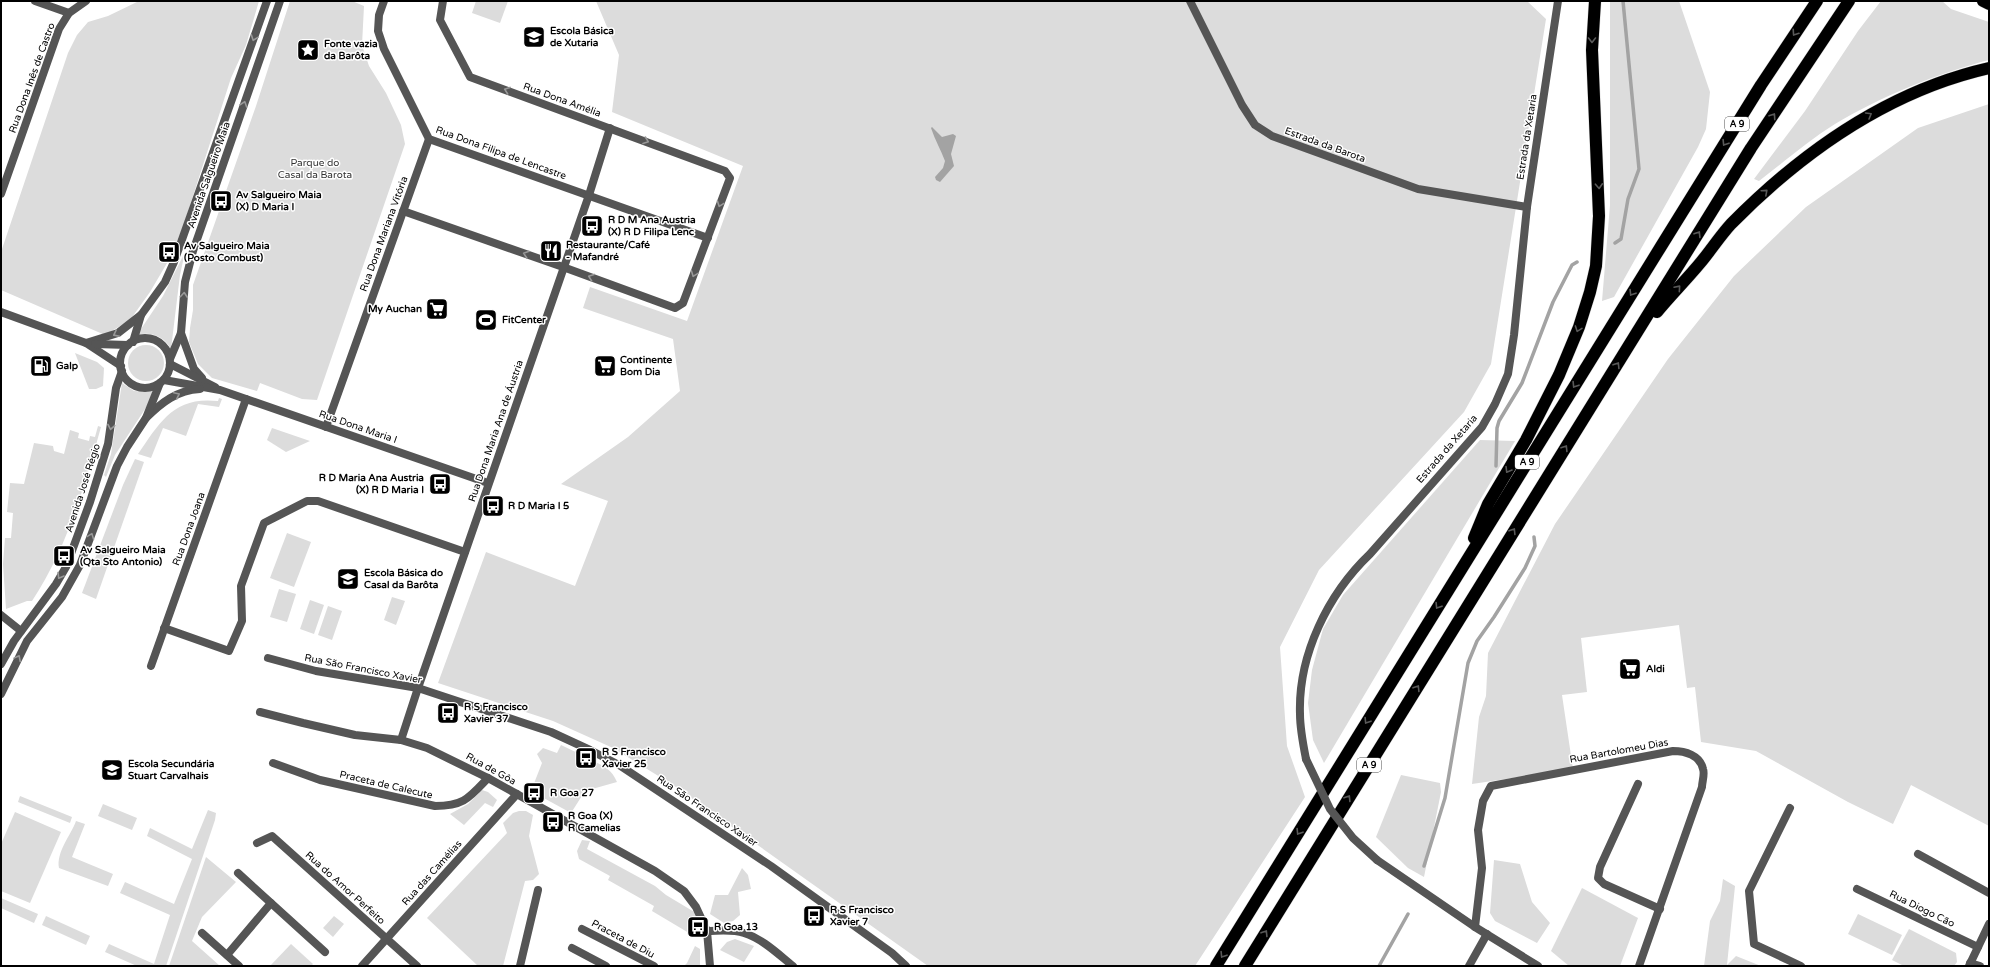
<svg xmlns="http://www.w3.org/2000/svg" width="1990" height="967" viewBox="0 0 1990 967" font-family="'Varela Round',sans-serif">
  <rect width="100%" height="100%" fill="#fff"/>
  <g fill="#dcdcdc">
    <polygon points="139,1 259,1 246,45 231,78 183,227 170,258 150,292 130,320 105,335 1,290 1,252 68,53 77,35 88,22 108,16"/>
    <polygon points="290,1 352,1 364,6 362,45 369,66 386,93 401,125 405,144 317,400 302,399 260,383 257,391 212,378 198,364 189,342 190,328 193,310 193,285 256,106"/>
    <polygon points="476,1 508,1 500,23 472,13"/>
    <polygon points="596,1 1527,1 1546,19 1491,364 1464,412 1319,570 1280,647 1287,746 1305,797 1195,966 928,966 673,785 613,748 553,721 438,683 486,552 575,586 608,501 561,484 628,437 680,391 673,339 583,308 590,287 687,321 743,166 612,112 619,55"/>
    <polygon points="1610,1 1679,1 1710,92 1706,129 1698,147 1614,297 1602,301 1610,205"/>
    <path d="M1881 1H1942L1951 9 1989 22V60C1938 73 1880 97 1835 124 1809 140 1784 162 1759 181L1754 179 1805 111 1858 31Z"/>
    <polygon points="1989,104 1989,826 1911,785 1893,824 1848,802 1756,751 1701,742 1695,687 1687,688 1679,625 1581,638 1587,692 1562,695 1573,769 1472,784 1479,717 1486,696 1488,653 1555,524 1668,359 1734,276 1806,207 1918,128"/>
    <path d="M185 252 180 275 171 349C164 336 151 331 137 335L163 296Z"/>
    <circle cx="146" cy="363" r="18"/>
    <polygon points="75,353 97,362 104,368 103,386 96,389 89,389"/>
    <polygon points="122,383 134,391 153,392 149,403 115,455 106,477 104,475 111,454"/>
    <path d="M219 398 222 399 219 407 198 404 186 436 163 428 151 458 138 454C160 422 174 396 218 401Z"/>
    <path d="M98 426 101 427C84 488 67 548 32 601H27L6 609 3 564 5 538H11L13 513 7 512 10 483 24 484 34 443 53 446 54 451 64 454 70 430 79 433 78 438 89 441 90 436 95 437Z"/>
    <polygon points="272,428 310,441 286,452 267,440"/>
    <polygon points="1480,440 1515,441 1324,763 1313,740 1308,703 1312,670 1323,629 1343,595"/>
    <polygon points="135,459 144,462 96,599 82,593 123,485"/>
    <polygon points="287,533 311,542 294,587 270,578"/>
    <polygon points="279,589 296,594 287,622 270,617"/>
    <polygon points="392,597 405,601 396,625 384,620"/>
    <polygon points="310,600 324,605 314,634 300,629"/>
    <polygon points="328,606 342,611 332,640 318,635"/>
    <path d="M561 745 584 756 583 759 588 761 589 759C603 766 611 768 617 782L585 791 571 813 531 791 542 763 537 754 543 748 557 753Z"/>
    <polygon points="1401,775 1440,783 1441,792 1424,877 1408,868 1376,837"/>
    <polygon points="482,790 488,792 497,800 493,807 485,803 464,825 450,814 468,804"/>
    <polygon points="20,796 72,817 70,823 18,802"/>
    <polygon points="103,804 137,818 132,830 98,816"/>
    <polygon points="208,810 216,813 215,820 166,966 137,966 105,952 109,944 154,964 170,915 120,893 125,882 174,904 192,859 147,836 150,828 192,849"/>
    <polygon points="519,811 526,811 533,815 529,836 539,874 533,880 525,881 503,966 478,966 427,918 507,833 503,823 513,813"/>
    <polygon points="15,812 61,832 30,903 1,891 1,844"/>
    <path d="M76 821 85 824 72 857 113 874 108 886 59 868C56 852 71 835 76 821Z"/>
    <polygon points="582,840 590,841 587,849 655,886 666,895 696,913 694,936 652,911 654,906 608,880 610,876 579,859 577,851"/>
    <polygon points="206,857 236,882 202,917 192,941 220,966 169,966"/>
    <polygon points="1494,860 1520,864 1532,902 1550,923 1537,943 1495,921 1490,913"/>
    <polygon points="742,868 748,875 751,889 738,892 740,915 733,921 724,923 710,914 715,895 728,895"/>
    <polygon points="1723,879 1735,886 1727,965 1736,956 1761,966 1704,966 1710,921 1720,901"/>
    <polygon points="1582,888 1638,918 1620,966 1569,966 1551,951"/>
    <polygon points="1,898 38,914 34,923 1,908"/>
    <polygon points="1858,914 1902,935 1892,955 1848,934"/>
    <polygon points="46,916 90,936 86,945 42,925"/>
    <polygon points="334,916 344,924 333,937 323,928"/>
    <polygon points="1909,929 1956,953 1957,962 1954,966 1904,966 1892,960"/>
    <polygon points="735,939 754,946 744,962 720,950 727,942"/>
    <polygon points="291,944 313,964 311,966 270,966"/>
    <polygon points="695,946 700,949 700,966 684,966 687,963"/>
  </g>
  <path fill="#a3a3a3" d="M932 127 942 137 953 134 956 136 951 154 954 166 940 182 936 180 935 177 943 168 945 161C941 150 935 140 931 128Z"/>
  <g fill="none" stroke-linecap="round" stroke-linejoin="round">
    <g stroke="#a3a3a3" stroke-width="3.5">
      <polyline points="1615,243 1621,239 1628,199 1639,169 1623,1"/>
      <polyline points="1496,466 1497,428 1499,421 1522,383 1553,302 1572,265 1577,262"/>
      <polyline points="1424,866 1445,798 1468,663 1477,641 1494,617 1525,568 1535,546 1534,537"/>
      <polyline points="1379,966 1408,914"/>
    </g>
    <g stroke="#dbdbdb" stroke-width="13">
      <g id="motorway">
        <polyline points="1983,1 1989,4"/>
        <path d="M1657 312C1671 295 1687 279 1701 262 1711 250 1720 236 1731 224 1803 151 1888 91 1989 68"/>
        <polyline points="1474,538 1488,504 1526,440 1559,375 1579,327 1590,292 1596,266 1599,216 1592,50 1595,1"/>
        <polyline points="1216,966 1660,248 1761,85 1817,1"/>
        <polyline points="1245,966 1751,148 1849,1"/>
      </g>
    </g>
    <g stroke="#555" stroke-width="8">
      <polyline points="35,1 69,13"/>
      <polyline points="384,1 379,15 378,31 384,49 429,139 708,238"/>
      <polyline points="1190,1 1242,105 1255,125 1272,136 1418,189 1527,207"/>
      <polyline points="1,194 59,29 69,13 86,1"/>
      <polyline points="403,211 563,267 675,308 683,303 730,178 725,171 470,77 440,20 443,1"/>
      <polyline points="1,312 86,343 121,366"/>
      <polyline points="181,333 194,369 202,378"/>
      <polyline points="86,343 118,333 141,315"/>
      <polyline points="95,344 128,345"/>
      <polyline points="170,364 215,387"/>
      <polyline points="164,380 220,390 488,483"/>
      <path d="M146 418C161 403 177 390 200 389"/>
      <polyline points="326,427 429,139"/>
      <polyline points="1,615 21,631"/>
      <polyline points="164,628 229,651 242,621 241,586 264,523 307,501 318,501 465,552"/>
      <polyline points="268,658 316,671 418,688 551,732 590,750 619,765 771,866 892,953 906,966"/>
      <polyline points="151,666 246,399"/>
      <polyline points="260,712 303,723 355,735 401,740 427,748 488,778 655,871 684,891 696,907 707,931 710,966"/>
      <polyline points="401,740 418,688 589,195 610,128"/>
      <path d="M273 763 320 780 435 806C464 806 469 798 488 778"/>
      <polyline points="1638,784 1600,867 1598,878 1604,884 1660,909"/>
      <polyline points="1790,808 1749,891 1754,944 1801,966"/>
      <polyline points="257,843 272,836 417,966"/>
      <polyline points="1918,854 1989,893"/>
      <polyline points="238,873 325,952"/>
      <polyline points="1857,889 1978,947"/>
      <path d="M1475 927 1482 868 1478 830 1483 801 1491 786 1673 751C1685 751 1700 755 1703 769 1705 774 1702 782 1702 787L1639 966"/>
      <polyline points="582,929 654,966"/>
      <path d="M707 931C719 931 732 929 744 933 763 939 778 954 793 966"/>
      <polyline points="202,933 239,966"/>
      <polyline points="572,948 606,966"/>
      <polyline points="227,955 271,903"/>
      <polyline points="1970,963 1980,966"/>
      <polyline points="362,966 517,794"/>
      <polyline points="520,966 538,890"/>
      <polyline points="1469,966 1487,934"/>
      <polyline points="1969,966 1989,924"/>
    </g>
    <g stroke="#555" stroke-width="8">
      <circle cx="145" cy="363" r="25"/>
      <polyline points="133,342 141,315 165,282 174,262 267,1"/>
      <polyline points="170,359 181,333 185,282 193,251 280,1"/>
      <polyline points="1,664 14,641 56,584 66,567 90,502 108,444 116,388 122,371"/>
      <polyline points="1,694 27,641 62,597 80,565 117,466 127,447 146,418 160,383"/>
      <path d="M1306 759C1303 744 1300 729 1300 714 1298 655 1328 594 1370 554L1482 427 1495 404 1508 374 1514 335 1527 207 1558 1"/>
      <polyline points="1377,860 1475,927 1538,966"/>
    </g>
    <use href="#motorway" stroke="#000" stroke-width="12"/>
    <polyline stroke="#555" stroke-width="8" points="1306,759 1330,809 1353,838 1377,860"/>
  </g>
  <defs><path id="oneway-chevron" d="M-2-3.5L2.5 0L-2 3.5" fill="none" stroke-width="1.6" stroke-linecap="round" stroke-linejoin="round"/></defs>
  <g stroke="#595959">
    <use href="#oneway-chevron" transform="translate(1795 33) rotate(124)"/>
    <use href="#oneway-chevron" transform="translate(1592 40) rotate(90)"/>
    <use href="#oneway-chevron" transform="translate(1869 115) rotate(-30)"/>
    <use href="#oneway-chevron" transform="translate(1773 116) rotate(-56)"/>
    <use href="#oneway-chevron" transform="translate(1725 143) rotate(122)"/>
    <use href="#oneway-chevron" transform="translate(1599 186) rotate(87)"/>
    <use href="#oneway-chevron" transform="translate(1765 192) rotate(-42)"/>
    <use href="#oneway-chevron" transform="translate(1698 234) rotate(-58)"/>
    <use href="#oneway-chevron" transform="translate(1678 288) rotate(-49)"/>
    <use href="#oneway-chevron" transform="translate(1632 293) rotate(122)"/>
    <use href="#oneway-chevron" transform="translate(1578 329) rotate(110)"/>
    <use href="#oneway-chevron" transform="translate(1617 365) rotate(-58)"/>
    <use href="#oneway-chevron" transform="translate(1575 385) rotate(122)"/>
    <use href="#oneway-chevron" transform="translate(1565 448) rotate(-58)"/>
    <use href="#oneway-chevron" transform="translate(1508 470) rotate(121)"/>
    <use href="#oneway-chevron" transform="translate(1513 531) rotate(-58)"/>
    <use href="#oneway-chevron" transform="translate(1438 606) rotate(122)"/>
    <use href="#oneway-chevron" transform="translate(1417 688) rotate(-58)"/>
    <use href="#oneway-chevron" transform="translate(1367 721) rotate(122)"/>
    <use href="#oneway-chevron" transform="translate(1348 798) rotate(-58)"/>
    <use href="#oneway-chevron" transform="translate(1299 832) rotate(122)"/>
    <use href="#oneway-chevron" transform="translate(1265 933) rotate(-58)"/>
    <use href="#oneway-chevron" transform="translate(1223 955) rotate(122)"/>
  </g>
  <g stroke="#999">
    <use href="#oneway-chevron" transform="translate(254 38) rotate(110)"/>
    <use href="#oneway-chevron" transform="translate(507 90) rotate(-160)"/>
    <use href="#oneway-chevron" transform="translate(244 104) rotate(-71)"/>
    <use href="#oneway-chevron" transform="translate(646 141) rotate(20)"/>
    <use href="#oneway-chevron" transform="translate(720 204) rotate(110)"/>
    <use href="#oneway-chevron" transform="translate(526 254) rotate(-161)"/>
    <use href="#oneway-chevron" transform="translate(694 274) rotate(111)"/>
    <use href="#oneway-chevron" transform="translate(591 277) rotate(-160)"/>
    <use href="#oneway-chevron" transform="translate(184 295) rotate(-85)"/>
    <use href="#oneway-chevron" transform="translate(116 334) rotate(153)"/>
    <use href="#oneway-chevron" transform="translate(177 395) rotate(-25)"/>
    <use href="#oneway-chevron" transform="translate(111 427) rotate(100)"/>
    <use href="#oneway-chevron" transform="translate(91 536) rotate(-69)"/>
    <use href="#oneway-chevron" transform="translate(60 576) rotate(121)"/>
    <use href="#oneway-chevron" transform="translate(18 658) rotate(-62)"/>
  </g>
  <defs>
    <g id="school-square" transform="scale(1.15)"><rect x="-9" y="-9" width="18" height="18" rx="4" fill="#000" stroke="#fff"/><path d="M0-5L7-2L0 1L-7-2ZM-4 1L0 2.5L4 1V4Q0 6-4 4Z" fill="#fff"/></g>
    <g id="sight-square" transform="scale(1.15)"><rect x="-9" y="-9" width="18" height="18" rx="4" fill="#000" stroke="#fff"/><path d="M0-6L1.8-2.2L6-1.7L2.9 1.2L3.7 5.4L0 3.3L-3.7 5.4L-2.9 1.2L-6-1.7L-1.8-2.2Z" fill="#fff"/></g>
    <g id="bus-square" transform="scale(1.15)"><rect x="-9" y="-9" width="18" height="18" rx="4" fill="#000" stroke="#fff"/><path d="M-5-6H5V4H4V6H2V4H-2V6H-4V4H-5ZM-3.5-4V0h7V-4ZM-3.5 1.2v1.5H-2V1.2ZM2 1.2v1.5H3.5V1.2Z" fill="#fff"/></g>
    <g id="restaurant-square" transform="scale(1.15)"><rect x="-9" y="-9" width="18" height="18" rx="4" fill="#000" stroke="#fff"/><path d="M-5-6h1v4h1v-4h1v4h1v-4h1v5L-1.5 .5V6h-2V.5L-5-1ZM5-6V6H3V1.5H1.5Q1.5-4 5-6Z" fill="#fff"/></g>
    <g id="supermarket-square" transform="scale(1.15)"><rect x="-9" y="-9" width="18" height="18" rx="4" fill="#000" stroke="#fff"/><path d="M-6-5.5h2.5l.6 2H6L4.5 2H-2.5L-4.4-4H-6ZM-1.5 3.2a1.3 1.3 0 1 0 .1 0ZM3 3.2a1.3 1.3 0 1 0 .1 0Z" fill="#fff"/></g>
    <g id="stadium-square" transform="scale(1.15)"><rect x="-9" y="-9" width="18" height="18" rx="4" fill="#000" stroke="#fff"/><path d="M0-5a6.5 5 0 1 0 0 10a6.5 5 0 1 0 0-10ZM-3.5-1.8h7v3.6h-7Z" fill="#fff"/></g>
    <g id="fuel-square" transform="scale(1.15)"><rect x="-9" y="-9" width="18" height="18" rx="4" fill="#000" stroke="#fff"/><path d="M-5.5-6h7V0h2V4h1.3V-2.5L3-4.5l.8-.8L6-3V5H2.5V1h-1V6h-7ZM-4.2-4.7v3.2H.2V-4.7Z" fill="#fff"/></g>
  </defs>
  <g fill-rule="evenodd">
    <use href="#school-square" x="534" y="37"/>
    <use href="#sight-square" x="308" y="50"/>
    <use href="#bus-square" x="221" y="201"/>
    <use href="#bus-square" x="592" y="226"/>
    <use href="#restaurant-square" x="551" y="251"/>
    <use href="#bus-square" x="169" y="252"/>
    <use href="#supermarket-square" x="437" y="309"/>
    <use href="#stadium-square" x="486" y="320"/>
    <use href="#fuel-square" x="41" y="366"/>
    <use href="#supermarket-square" x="605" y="366"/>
    <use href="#bus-square" x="440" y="484"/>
    <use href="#bus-square" x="493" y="506"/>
    <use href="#bus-square" x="64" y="556"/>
    <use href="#school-square" x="348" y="579"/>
    <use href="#supermarket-square" x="1630" y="669"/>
    <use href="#bus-square" x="448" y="713"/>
    <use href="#bus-square" x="586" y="758"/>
    <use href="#school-square" x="112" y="770"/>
    <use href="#bus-square" x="534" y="793"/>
    <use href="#bus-square" x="553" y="822"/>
    <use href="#bus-square" x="814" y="916"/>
    <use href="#bus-square" x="698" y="927"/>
  </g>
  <g text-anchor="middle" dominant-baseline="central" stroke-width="3" stroke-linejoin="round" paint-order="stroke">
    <g fill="#fff" stroke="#4c4c4c" stroke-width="1">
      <rect x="1725" y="117" width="24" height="14" rx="3"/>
      <rect x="1515" y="455" width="24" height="14" rx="3"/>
      <rect x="1357" y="758" width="24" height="14" rx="3"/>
    </g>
    <g font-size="9" font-weight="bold" fill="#000">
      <text x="1737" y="124">A 9</text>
      <text x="1527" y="462">A 9</text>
      <text x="1369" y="765">A 9</text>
    </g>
    <g font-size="10" font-weight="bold" fill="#000" stroke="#fff" text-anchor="start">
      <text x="550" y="31">Escola Básica<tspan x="550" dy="12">de Xutaria</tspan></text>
      <text x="324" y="44">Fonte vazia<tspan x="324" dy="12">da Barôta</tspan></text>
      <text x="236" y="195">Av Salgueiro Maia<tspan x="236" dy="12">(X) D Maria I</tspan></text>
      <text x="608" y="220">R D M Ana Austria<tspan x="608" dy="12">(X) R D Filipa Lenc</tspan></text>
      <text x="566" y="245">Restaurante/Café<tspan x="566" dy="12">- Mafandré</tspan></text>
      <text x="184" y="246">Av Salgueiro Maia<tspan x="184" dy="12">(Posto Combust)</tspan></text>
      <text x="422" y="309" text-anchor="end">My Auchan</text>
      <text x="502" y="320">FitCenter</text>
      <text x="620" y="360">Continente<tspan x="620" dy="12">Bom Dia</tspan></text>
      <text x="56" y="366">Galp</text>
      <text x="424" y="478" text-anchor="end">R D Maria Ana Austria<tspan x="424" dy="12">(X) R D Maria I</tspan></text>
      <text x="508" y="506">R D Maria I 5</text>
      <text x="80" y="550">Av Salgueiro Maia<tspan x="80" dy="12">(Qta Sto Antonio)</tspan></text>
      <text x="364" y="573">Escola Básica do<tspan x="364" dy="12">Casal da Barôta</tspan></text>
      <text x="1646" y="669">Aldi</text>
      <text x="464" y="707">R S Francisco<tspan x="464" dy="12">Xavier 37</tspan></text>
      <text x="602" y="752">R S Francisco<tspan x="602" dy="12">Xavier 25</tspan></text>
      <text x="128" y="764">Escola Secundária<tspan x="128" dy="12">Stuart Carvalhais</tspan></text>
      <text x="550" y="793">R Goa 27</text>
      <text x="568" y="816">R Goa (X)<tspan x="568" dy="12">R Camelias</tspan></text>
      <text x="830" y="910">R S Francisco<tspan x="830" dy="12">Xavier 7</tspan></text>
      <text x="714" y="927">R Goa 13</text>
    </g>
    <g font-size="10" fill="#000" stroke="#fff">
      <text transform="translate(32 78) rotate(-70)">Rua Dona Inês de Castro</text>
      <text transform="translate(562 100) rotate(20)">Rua Dona Amélia</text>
      <text transform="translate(1527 137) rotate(-81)">Estrada da Xetaria</text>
      <text transform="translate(1325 145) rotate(20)">Estrada da Barota</text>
      <text transform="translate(501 153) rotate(20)">Rua Dona Filipa de Lencastre</text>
      <text transform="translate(209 175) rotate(-71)">Avenida Salgueiro Maia</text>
      <text transform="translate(384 234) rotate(-70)">Rua Dona Mariana Vitória</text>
      <text transform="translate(358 427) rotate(19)">Rua Dona Maria I</text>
      <text transform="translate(496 431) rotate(-71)">Rua Dona Maria Ana de Áustria</text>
      <text transform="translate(1447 449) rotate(-49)">Estrada da Xetaria</text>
      <text transform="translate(83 488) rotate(-72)">Avenida José Régio</text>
      <text transform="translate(189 529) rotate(-70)">Rua Dona Joana</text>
      <text transform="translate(363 669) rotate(11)">Rua São Francisco Xavier</text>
      <text transform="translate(1619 751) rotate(-10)">Rua Bartolomeu Dias</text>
      <text transform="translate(491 769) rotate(29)">Rua de Gôa</text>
      <text transform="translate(386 785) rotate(13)">Praceta de Calecute</text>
      <text transform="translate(707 811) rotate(34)">Rua São Francisco Xavier</text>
      <text transform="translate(432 873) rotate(-48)">Rua das Camélias</text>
      <text transform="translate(345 888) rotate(42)">Rua do Amor Perfeito</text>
      <text transform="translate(1922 909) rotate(26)">Rua Diogo Cão</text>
      <text transform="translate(623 939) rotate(28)">Praceta de Diu</text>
    </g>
    <g font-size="10" fill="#333" stroke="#fff">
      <text x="315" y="163">Parque do<tspan x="315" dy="12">Casal da Barota</tspan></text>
    </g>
  </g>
  <rect width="1990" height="967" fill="none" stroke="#000000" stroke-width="4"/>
</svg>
